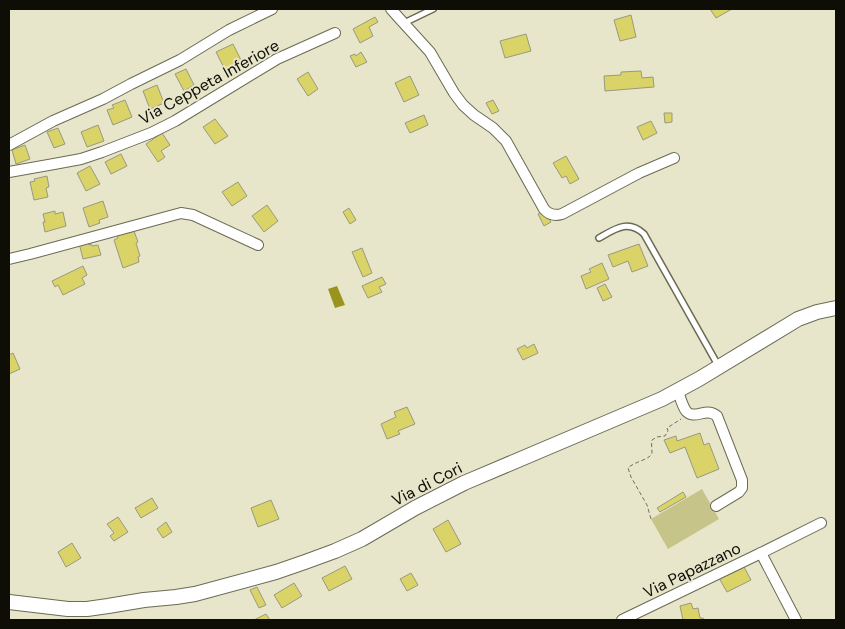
<svg xmlns="http://www.w3.org/2000/svg" width="845" height="629" viewBox="0 0 845 629" font-family="'DM Sans',sans-serif">
  <rect width="100%" height="100%" fill="#e7e6cb"/>
  <polygon fill="#c6c488" points="702,489 719,519 668,549 651,519"/>
  <polygon fill="#9a941e" points="337,286 345,305 335,308 328,289"/>
  <g fill="#d9d368" stroke="#999980">
    <polygon points="710,9 732,9 716,18"/>
    <polygon points="631,15 636,37 620,41 614,20"/>
    <polygon points="375,17 378,22 369,27 373,36 360,43 353,29"/>
    <polygon points="526,34 531,51 505,58 500,41"/>
    <polygon points="233,44 243,64 226,72 216,52"/>
    <polygon points="361,52 367,62 356,67 350,56 355,54 356,56"/>
    <polygon points="186,69 194,85 184,91 175,74"/>
    <polygon points="641,71 642,78 653,77 654,87 605,91 604,76 621,75 621,72"/>
    <polygon points="308,72 318,89 308,96 297,79"/>
    <polygon points="410,76 419,95 404,102 395,83"/>
    <polygon points="157,85 164,103 150,109 143,91"/>
    <polygon points="125,100 132,117 113,125 107,110 114,108 112,105"/>
    <polygon points="493,100 499,111 492,114 486,103"/>
    <polygon points="664,113 672,113 672,122 665,123"/>
    <polygon points="424,115 428,125 410,133 405,123"/>
    <polygon points="215,119 228,136 215,144 203,127"/>
    <polygon points="651,121 657,133 643,140 637,127"/>
    <polygon points="98,125 104,141 87,147 81,132"/>
    <polygon points="58,128 65,144 54,148 47,132"/>
    <polygon points="162,133 170,145 161,151 165,157 158,162 146,144"/>
    <polygon points="25,145 30,159 16,164 12,150"/>
    <polygon points="121,154 127,166 111,174 105,162"/>
    <polygon points="566,156 579,179 570,184 566,176 562,178 553,163"/>
    <polygon points="90,166 100,184 86,191 77,173"/>
    <polygon points="47,176 49,187 46,188 48,197 34,200 30,182 35,181 34,179"/>
    <polygon points="238,182 247,196 232,206 222,192"/>
    <polygon points="103,201 108,217 99,220 100,223 89,227 83,208"/>
    <polygon points="267,205 278,221 264,232 252,216"/>
    <polygon points="349,208 356,220 350,224 343,212"/>
    <polygon points="544,210 551,222 544,226 538,214"/>
    <polygon points="55,211 55,214 63,212 66,226 45,232 43,222 45,222 43,214"/>
    <polygon points="128,230 129,233 134,231 138,242 136,243 140,256 138,257 139,262 123,268 114,240 118,238 117,234"/>
    <polygon points="87,240 89,245 91,244 92,246 98,245 101,255 83,259 79,243"/>
    <polygon points="639,244 648,266 632,272 628,261 613,267 608,255"/>
    <polygon points="362,248 372,273 363,277 352,252"/>
    <polygon points="602,263 609,279 586,289 581,276 591,272 589,269"/>
    <polygon points="83,266 87,275 82,278 85,284 63,295 58,285 55,287 52,281"/>
    <polygon points="382,277 386,284 379,287 382,292 368,298 362,286"/>
    <polygon points="605,284 612,297 603,301 597,288"/>
    <polygon points="534,344 538,353 523,360 517,349 525,345 527,348"/>
    <polygon points="13,353 20,369 9,374 9,355"/>
    <polygon points="407,407 415,424 398,431 400,434 387,439 381,424 396,417 394,412"/>
    <polygon points="700,433 704,445 709,443 719,469 697,478 685,447 670,453 664,440 676,436 677,441"/>
    <polygon points="683,492 686,497 660,512 657,508"/>
    <polygon points="152,498 158,508 141,518 135,508"/>
    <polygon points="271,500 279,519 258,527 251,508"/>
    <polygon points="118,517 128,532 114,541 110,536 114,533 107,524"/>
    <polygon points="448,520 461,544 446,552 433,529"/>
    <polygon points="166,522 172,532 163,538 157,529"/>
    <polygon points="72,543 81,558 66,567 58,552"/>
    <polygon points="743,565 751,580 727,592 719,578"/>
    <polygon points="345,566 352,579 329,591 322,578"/>
    <polygon points="411,573 418,585 407,591 400,579"/>
    <polygon points="294,583 302,596 282,608 274,595"/>
    <polygon points="257,587 266,605 259,608 250,590"/>
    <polygon points="691,603 693,609 698,608 700,618 703,618 704,620 683,620 680,606"/>
    <polygon points="266,614 270,620 254,620"/>
  </g>
  <g fill="none" stroke-linecap="round" stroke-linejoin="round">
    <g stroke="#6b6a53" stroke-width="8">
      <g id="service">
        <polyline points="404,23 433,9"/>
        <path d="M599 238C615 229 628 219 644 234L719 367"/>
      </g>
    </g>
    <g stroke="#6b6a53" stroke-width="12">
      <g id="minor">
        <path d="M391 9 399 18 430 52 454 93 463 105 474 115 493 128 506 141 544 209C549 215 555 216 562 214L639 173 674 158"/>
        <polyline points="9,145 53,121 103,99 131,84 180,60 229,30 272,9"/>
        <polyline points="9,172 54,164 81,159 102,152 151,133 175,121 277,59 335,33"/>
        <polyline points="9,259 30,254 181,213 193,215 258,245"/>
        <path d="M678 391C680 397 682 405 686 411 695 421 706 406 717 416L742 480V488L739 492 716 506"/>
        <polyline points="761,553 821,523"/>
        <polyline points="622,620 761,553 796,620"/>
      </g>
    </g>
    <g stroke="#6b6a53" stroke-width="16">
      <polyline id="secondary" points="9,602 68,609 87,609 108,606 144,600 176,597 195,594 276,572 305,562 335,551 362,539 415,508 464,483 662,399 699,379 798,319 817,312 836,308"/>
    </g>
    <path stroke="#717060" stroke-width="1" stroke-dasharray="4 2.5" stroke-linecap="butt" d="M651 519 647 505 631 477 628 468C635 461 650 460 652 453 652 449 651 444 652 440L657 437 665 436 668 431 667 428 681 419"/>
    <use href="#service" stroke="#fff" stroke-width="5"/>
    <use href="#minor" stroke="#fff" stroke-width="10"/>
    <use href="#secondary" stroke="#fff" stroke-width="14"/>
  </g>
  <g text-anchor="middle" dominant-baseline="central" stroke-width="4" stroke-linejoin="round" paint-order="stroke">
    <g font-size="16" fill="#0f0e06" stroke="#e7e6cb">
      <text transform="translate(209 82) rotate(-29)">Via Ceppeta Inferiore</text>
      <text transform="translate(427 484) rotate(-27)">Via di Cori</text>
      <text transform="translate(692 570) rotate(-26)">Via Papazzano</text>
    </g>
  </g>
  <rect width="845" height="629" fill="none" stroke="#0f0e06" stroke-width="20"/>
</svg>
